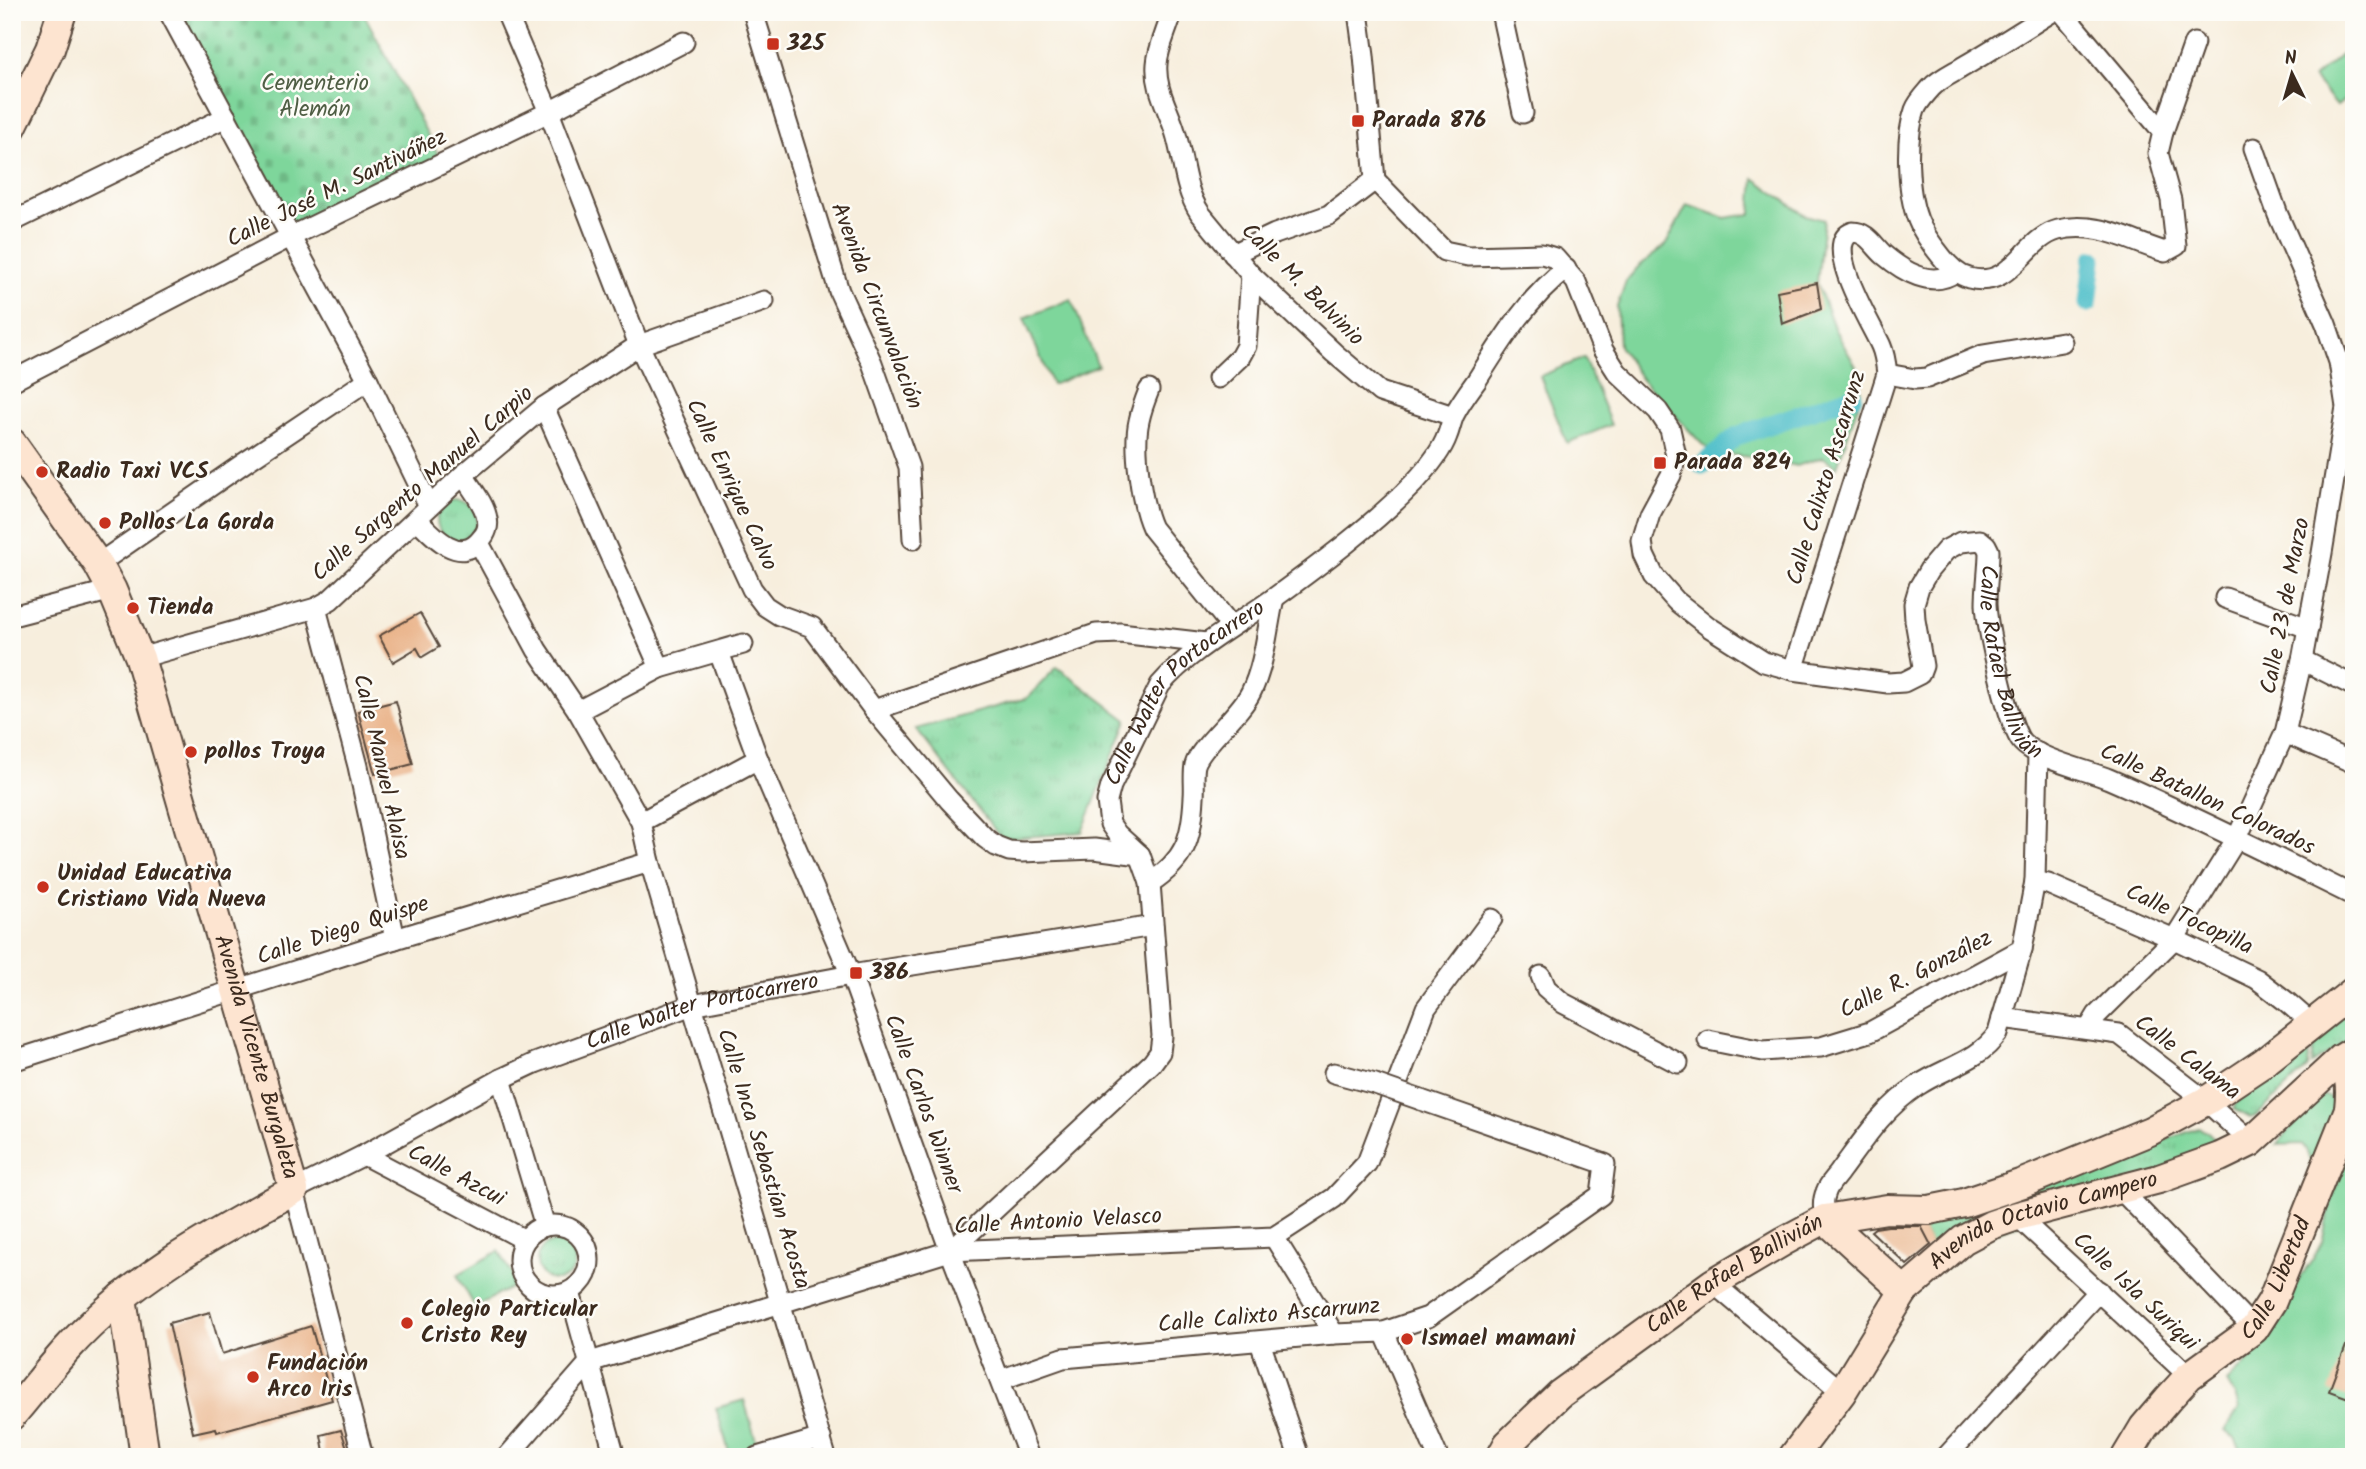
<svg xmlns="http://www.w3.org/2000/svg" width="2366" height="1469" viewBox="0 0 2366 1469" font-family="Kalam,sans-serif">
  <defs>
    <pattern id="cemetery-stones" width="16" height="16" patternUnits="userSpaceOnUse" patternTransform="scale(1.75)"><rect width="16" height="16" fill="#7ed69b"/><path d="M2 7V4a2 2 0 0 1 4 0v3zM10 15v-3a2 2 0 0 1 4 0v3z" fill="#6eb885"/></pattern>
    <pattern id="park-tufts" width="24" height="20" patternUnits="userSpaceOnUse" patternTransform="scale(1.75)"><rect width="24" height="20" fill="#7ed69b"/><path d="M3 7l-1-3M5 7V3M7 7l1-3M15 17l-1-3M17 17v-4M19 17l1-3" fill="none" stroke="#6eb885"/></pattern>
  </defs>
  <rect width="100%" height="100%" fill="#fdfcf7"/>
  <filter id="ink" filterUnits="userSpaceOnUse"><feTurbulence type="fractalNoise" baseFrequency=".0143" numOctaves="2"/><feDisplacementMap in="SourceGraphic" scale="14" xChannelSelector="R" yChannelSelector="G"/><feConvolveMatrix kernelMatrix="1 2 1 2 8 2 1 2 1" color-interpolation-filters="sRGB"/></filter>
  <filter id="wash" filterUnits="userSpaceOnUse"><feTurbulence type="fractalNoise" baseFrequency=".00686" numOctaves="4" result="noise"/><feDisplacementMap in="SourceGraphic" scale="28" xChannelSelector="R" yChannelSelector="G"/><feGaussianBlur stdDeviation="1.57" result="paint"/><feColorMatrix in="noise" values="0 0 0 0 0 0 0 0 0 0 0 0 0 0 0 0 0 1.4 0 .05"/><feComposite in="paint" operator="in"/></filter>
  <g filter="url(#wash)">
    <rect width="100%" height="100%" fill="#f7eedd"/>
    <g fill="#7ed69b" stroke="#5c805c" stroke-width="2">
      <polygon points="2354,44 2354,92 2337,106 2313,78"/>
      <polygon points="1754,178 1805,215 1824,220 1817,283 1835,330 1858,370 1861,396 1837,467 1823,457 1797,466 1760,458 1713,453 1701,443 1641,379 1619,346 1617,307 1626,281 1638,267 1665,246 1687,205 1725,218 1751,214"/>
      <polygon points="1071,299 1098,366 1052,385 1024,318"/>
      <polygon points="1584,358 1611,425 1567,443 1540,376"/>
      <polygon points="2354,1132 2354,1457 2244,1457 2235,1438 2225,1431 2239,1409 2235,1395 2227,1382 2263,1346 2290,1293 2313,1259 2322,1242 2331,1201"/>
      <polygon points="499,1251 518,1284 475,1307 457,1275"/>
      <polygon points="744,1400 758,1447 730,1455 716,1408"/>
    </g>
    <polygon fill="url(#cemetery-stones)" stroke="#5c805c" stroke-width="2" points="177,12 363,12 440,158 296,233"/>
    <g fill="url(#park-tufts)" stroke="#5c805c" stroke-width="2">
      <circle cx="457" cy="520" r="20"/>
      <polygon points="1057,667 1127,720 1082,832 1002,839 916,729 1027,698"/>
      <polygon points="2354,1001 2354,1038 2312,1064 2316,1032"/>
      <polygon points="2311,1036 2308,1067 2256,1116 2250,1118 2234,1109 2235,1104 2244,1094"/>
      <polygon points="2321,1095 2330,1097 2335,1107 2312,1166 2306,1150 2302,1144 2277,1145 2315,1098"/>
      <polygon points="2198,1128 2208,1132 2223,1148 1936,1255 1918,1221 2010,1197"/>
      <circle cx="556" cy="1261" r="19"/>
    </g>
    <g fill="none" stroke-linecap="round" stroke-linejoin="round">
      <g stroke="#54c1cb" stroke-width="19">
        <polyline points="2088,303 2093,259"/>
        <polyline points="1702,465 1737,436 1853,396"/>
      </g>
    </g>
    <g id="blocks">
      <g fill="#e9b186">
        <polygon points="1817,283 1821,309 1782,324 1777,291"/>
        <polygon points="420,613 439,647 422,657 417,648 393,662 379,636"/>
        <polygon points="396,701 413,764 375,774 358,711"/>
        <polygon points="1888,1226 1921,1226 1931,1245 1907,1265 1871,1231 1875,1228"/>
        <polygon points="210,1312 222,1354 311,1326 332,1400 217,1432 216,1428 193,1433 169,1323"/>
        <polygon points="2352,1330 2354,1330 2354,1400 2329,1391"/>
        <polygon points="341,1430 350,1457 325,1457 321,1435"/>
      </g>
    </g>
  </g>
  <g filter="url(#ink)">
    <use href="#blocks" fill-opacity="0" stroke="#57473b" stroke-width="2"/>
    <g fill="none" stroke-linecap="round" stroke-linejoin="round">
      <g stroke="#57473b" stroke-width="23">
        <g id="street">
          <polyline points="169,12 368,380 429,506"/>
          <polyline points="506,12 549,112 639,345 752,589 765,606 779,615 812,627 874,710 949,800 985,838 996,846 1009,851 1022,852 1094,849 1140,855"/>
          <polyline points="753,12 839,291 872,363 909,467 913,539"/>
          <path d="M1172 12C1168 29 1158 47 1157 64 1155 89 1168 108 1175 131 1184 159 1183 187 1200 213L1251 275 1334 353 1380 392 1453 416"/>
          <path id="s1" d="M1358 12 1364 56 1375 180 1444 251 1468 256 1542 254 1555 258 1576 282 1603 350 1617 372 1658 411 1670 429 1676 456 1671 475 1650 514 1642 541 1644 555 1654 576 1676 601 1709 627 1764 662 1793 670 1888 683 1904 682 1920 674 1923 666 1915 620 1914 604 1919 587 1929 570 1946 550 1961 542 1980 540 1986 545 1989 551C1989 569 1986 586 1986 604 1987 626 2008 727 2022 742 2037 759 2087 770 2109 779 2192 815 2273 856 2354 896"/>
          <polyline points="1501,12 1523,113"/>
          <path d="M2052 12C2023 30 1995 48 1966 65 1955 72 1939 79 1931 88 1925 95 1918 102 1915 110 1905 138 1907 192 1918 220 1923 233 1932 245 1941 256 1948 265 1957 275 1969 278 2012 290 2024 239 2058 230 2097 220 2129 241 2165 252L2176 246 2171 200 2158 153 2163 132 2062 12"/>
          <polyline points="2163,132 2194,43"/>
          <polyline points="12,222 226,117"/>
          <polyline points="1233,254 1275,234 1329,215 1375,180"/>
          <polyline points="1887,374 1915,379 1927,378 1983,355 2062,342"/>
          <polyline points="1218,378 1240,357 1246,346 1251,275"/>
          <polyline points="12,381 290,237 549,112 684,42"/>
          <path d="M1149 390C1145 400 1141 411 1139 421 1133 447 1141 504 1152 528L1231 626"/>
          <polyline points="544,407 660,668"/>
          <path d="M417 519C432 535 460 566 481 539 486 534 489 526 487 519 485 504 471 488 463 475"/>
          <polyline points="479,543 537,650 578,711 641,822 650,862 692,1005 826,1457"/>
          <polyline points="98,564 244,463 368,380"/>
          <polyline points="2225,598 2308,628"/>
          <polyline points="316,608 358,766 395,939"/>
          <polyline points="12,616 112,590"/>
          <polyline points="719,652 758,759 851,975 950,1251 1029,1457"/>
          <polyline points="140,658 316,608 330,600 463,475 544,407 639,345 764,301"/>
          <polyline points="2302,660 2354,686"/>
          <path d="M1793 670 1887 374C1886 365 1885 355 1881 346 1873 327 1820 243 1853 232 1867 232 1874 246 1884 255 1903 271 1932 289 1955 272"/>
          <polyline points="874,710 1096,634 1120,633 1206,643"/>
          <polyline points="578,711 660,668 743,644"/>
          <polyline points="2285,733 2354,763"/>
          <polyline points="641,822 758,759"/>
          <polyline points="2035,881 2048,884 2174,939 2257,979 2287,1002 2311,1023"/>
          <path d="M1150 883C1185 860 1192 839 1194 797 1195 787 1193 774 1195 765 1200 746 1240 715 1251 692 1265 664 1267 628 1274 598"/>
          <polyline points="1541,976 1546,988 1563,1003 1678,1063"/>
          <polyline points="2002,1018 2119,1034 2206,1101 2251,1142"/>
          <polyline points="2089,1028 2097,1015 2174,939 2237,838 2285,733 2302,660 2322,553 2346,407 2339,362 2326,324 2278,215 2254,148"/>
          <polyline points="1708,1040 1763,1051 1821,1047 1870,1032 2022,949"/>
          <polyline points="12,1061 395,939 650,862"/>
          <polyline points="1334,1073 1375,1084"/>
          <polyline points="501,1079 545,1226"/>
          <polyline points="364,1155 525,1240"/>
          <polyline points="2121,1190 2254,1329"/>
          <polyline points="2017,1216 2189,1376"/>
          <path d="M1825 1219C1823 1210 1822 1201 1826 1192 1829 1183 1836 1178 1841 1170 1864 1139 1884 1108 1917 1086 1945 1067 1978 1062 1998 1033L2022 949 2035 881 2038 753"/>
          <circle cx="554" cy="1260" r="35"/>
          <polyline points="1274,1237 1334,1334"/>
          <path id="s2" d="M950 1251 1152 1063 1160 1052 1162 1036 1150 883 1140 855 1117 834 1110 824 1107 801 1111 786 1160 685C1192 648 1235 626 1274 598 1322 563 1372 526 1414 483 1426 470 1441 453 1447 436 1450 429 1451 422 1454 415 1460 403 1469 391 1477 380 1502 340 1528 298 1566 269"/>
          <polyline points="1713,1283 1842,1392"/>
          <polyline points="570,1292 615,1457"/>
          <polyline points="1384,1332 1438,1457"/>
          <polyline points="1260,1342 1299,1457"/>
          <polyline points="1000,1380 1063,1358 1334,1334 1384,1332 1428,1317 1601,1195 1605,1164 1421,1100"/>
          <path id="s3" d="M363 1457 294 1190 364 1155 501 1079 535 1063 692 1005 851 975 1153 926"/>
          <polyline points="507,1457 590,1362 950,1251 1274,1237 1334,1198 1367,1163 1426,1008 1492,919"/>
          <polyline points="757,1457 821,1438"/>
          <polyline points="1946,1457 2099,1291"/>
        </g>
      </g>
      <g stroke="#57473b" stroke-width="32">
        <g id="secondary">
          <polyline points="12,127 50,49 62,12"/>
          <path id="s4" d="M12 443 98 564 112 590 140 658 294 1190C213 1234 130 1279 67 1349 48 1370 31 1393 12 1415"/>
          <polyline points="1825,1219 1904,1291"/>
          <polyline points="122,1297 145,1457"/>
          <path id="s5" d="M1501 1457 1508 1444 1560 1394 1713 1283 1784 1241 1825 1219 1887 1209 1929 1210 1964 1203 2023 1183 2150 1131 2206 1101 2263 1063 2354 991"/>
          <path id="s6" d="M1793 1457 1842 1392 1904 1291 1963 1240 1991 1225 2017 1216 2159 1179 2220 1157 2251 1142 2341 1059 2354 1051"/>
          <path id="s7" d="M2126 1457 2144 1427 2168 1399 2189 1376 2254 1329 2272 1301 2349 1109C2351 1090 2351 1076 2341 1059"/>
        </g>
      </g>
      <use href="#street" stroke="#fff" stroke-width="19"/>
      <use href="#secondary" stroke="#fde4d0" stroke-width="28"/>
      <g stroke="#57473b" stroke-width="23" stroke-linecap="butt">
        <polyline id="street-bridge" points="1375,1084 1421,1100"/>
      </g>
      <use href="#street-bridge" stroke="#fff" stroke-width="19"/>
    </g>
  </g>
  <g fill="#c8321e" stroke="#fdfcf7" stroke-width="2.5">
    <rect x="766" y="37" width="14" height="14" rx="3.5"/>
    <rect x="1351" y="114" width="14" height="14" rx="3.5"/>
    <rect x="1653" y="456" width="14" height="14" rx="3.5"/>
    <circle cx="42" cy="472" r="7"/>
    <circle cx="105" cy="523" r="7"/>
    <circle cx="133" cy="608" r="7"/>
    <circle cx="191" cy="752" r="7"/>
    <circle cx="43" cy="887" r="7"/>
    <rect x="849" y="966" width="14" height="14" rx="3.5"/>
    <circle cx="407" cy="1323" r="7"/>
    <circle cx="1407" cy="1339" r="7"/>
    <circle cx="253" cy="1377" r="7"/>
  </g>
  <g text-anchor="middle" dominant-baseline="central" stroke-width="5" stroke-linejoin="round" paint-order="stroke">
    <g font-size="23" font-weight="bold" fill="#3b2a1e" stroke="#fdfcf7" text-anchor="start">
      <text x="787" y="44">325</text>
      <text x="1372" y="121">Parada 876</text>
      <text x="1674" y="463">Parada 824</text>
      <text x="56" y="472">Radio Taxi VCS</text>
      <text x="119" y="523">Pollos La Gorda</text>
      <text x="147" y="608">Tienda</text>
      <text x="205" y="752">pollos Troya</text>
      <text x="57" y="874">Unidad Educativa<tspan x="57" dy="26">Cristiano Vida Nueva</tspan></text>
      <text x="870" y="973">386</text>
      <text x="421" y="1310">Colegio Particular<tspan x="421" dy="26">Cristo Rey</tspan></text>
      <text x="1421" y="1339">Ismael mamani</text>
      <text x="267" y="1364">Fundación<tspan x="267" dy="26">Arco Iris</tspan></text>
    </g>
    <g font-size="23" fill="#4f5e44" stroke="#fdfcf7">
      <text x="315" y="84">Cementerio<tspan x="315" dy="26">Alemán</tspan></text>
    </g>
    <g font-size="23" fill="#3b2a1e" stroke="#fdfcf7">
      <text transform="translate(337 189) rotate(-26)">Calle José M. Santiváñez</text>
      <text transform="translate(1302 285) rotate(45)">Calle M. Balvinio</text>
      <text transform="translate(876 306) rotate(69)">Avenida Circunvalación</text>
      <text transform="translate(1827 478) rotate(-73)">Calle Calixto Ascarrunz</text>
      <text transform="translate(423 484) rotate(-41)">Calle Sargento Manuel Carpio</text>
      <text transform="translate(731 485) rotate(65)">Calle Enrique Calvo</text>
      <text transform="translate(2286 606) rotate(-79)">Calle 23 de Marzo</text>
      <text stroke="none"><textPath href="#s1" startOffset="1349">Calle Rafael Ballivián</textPath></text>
      <text stroke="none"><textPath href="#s2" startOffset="693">Calle Walter Portocarrero</textPath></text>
      <text transform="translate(381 767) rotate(77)">Calle Manuel Alaisa</text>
      <text transform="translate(2207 800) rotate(25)">Calle Batallon Colorados</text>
      <text transform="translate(2189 920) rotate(25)">Calle Tocopilla</text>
      <text transform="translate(343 931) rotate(-18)">Calle Diego Quispe</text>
      <text transform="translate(1916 975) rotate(-27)">Calle R. González</text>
      <text stroke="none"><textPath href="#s3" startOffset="724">Calle Walter Portocarrero</textPath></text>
      <text stroke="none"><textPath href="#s4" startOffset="667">Avenida Vicente Burgaleta</textPath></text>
      <text transform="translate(2187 1058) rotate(37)">Calle Calama</text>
      <text transform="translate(923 1104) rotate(70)">Calle Carlos Winner</text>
      <text transform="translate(763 1159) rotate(73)">Calle Inca Sebastían Acosta</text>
      <text transform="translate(456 1176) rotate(28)">Calle Azcui</text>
      <text transform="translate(1058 1222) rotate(-3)">Calle Antonio Velasco</text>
      <text stroke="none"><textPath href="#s6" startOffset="360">Avenida Octavio Campero</textPath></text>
      <text stroke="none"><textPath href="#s5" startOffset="299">Calle Rafael Ballivián</textPath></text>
      <text stroke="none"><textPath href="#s7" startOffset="238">Calle Libertad</textPath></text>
      <text transform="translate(2135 1292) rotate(43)">Calle Isla Suriqui</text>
      <text transform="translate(1269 1316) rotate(-5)">Calle Calixto Ascarrunz</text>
    </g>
  </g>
  <rect width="2366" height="1469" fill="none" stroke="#fdfcf7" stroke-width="42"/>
  <g transform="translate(2292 74) rotate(355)" stroke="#fdfcf7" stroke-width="5" paint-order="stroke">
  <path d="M0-5L12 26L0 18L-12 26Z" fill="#3b2a1e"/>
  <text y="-10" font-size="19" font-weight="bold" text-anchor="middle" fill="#3b2a1e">N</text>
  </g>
</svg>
